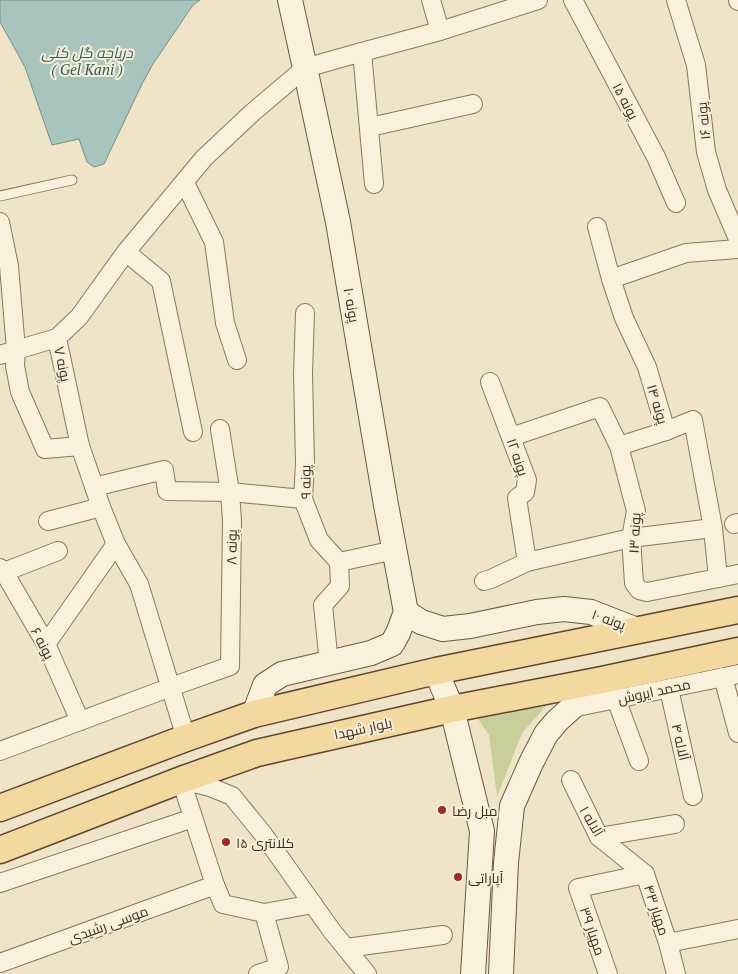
<svg xmlns="http://www.w3.org/2000/svg" width="738" height="974" viewBox="0 0 738 974" font-family="'PT Serif',Cairo,serif">
  <rect width="100%" height="100%" fill="#f0e4c8"/>
  <polygon fill="#c9cf9b" points="546,706 522,733 497,797 489,735 476,716"/>
  <polygon fill="#a9c4bc" stroke="#6f938a" points="0,0 200,0 193,5 153,64 142,84 104,164 94,167 87,162 79,139 52,145 25,67 0,22"/>
  <g fill="none" stroke-linecap="round" stroke-linejoin="round">
    <g stroke="#8d765c" stroke-width="11">
      <polyline id="lane" points="0,196 72,180"/>
    </g>
    <g stroke="#8d765c" stroke-width="20">
      <g id="street">
        <polyline points="431,0 440,31"/>
        <polyline points="573,0 656,157 676,203"/>
        <polyline points="676,0 696,65 706,152 717,190 738,239"/>
        <polyline points="738,0 738,1"/>
        <polyline points="362,52 374,184"/>
        <polyline points="370,127 473,104"/>
        <polyline points="185,183 214,242 225,323 237,360"/>
        <polyline points="0,222 9,266 16,350 0,355"/>
        <polyline points="597,227 611,279 624,318 647,367 666,431 693,420 713,528 718,578"/>
        <polyline points="126,252 161,281 193,432"/>
        <polyline points="611,279 686,253 738,249"/>
        <polyline points="305,313 303,374 305,463 303,499 319,540 339,562 340,586 323,605 329,664"/>
        <polyline points="57,338 16,350 15,366 20,392 45,449 80,446"/>
        <polyline points="490,382 527,480 525,492 517,498 527,562"/>
        <polyline points="511,437 600,407 619,446 636,511 631,538 634,583 639,590 647,592 738,574"/>
        <polyline points="619,446 666,431"/>
        <polyline points="94,487 164,470 167,491 230,492 303,499"/>
        <polyline points="48,521 101,507"/>
        <polyline points="734,524 738,523"/>
        <polyline points="339,562 395,550"/>
        <polyline points="0,568 4,572 46,644 80,721"/>
        <polyline points="4,572 58,551"/>
        <polyline points="484,581 491,579 527,562 631,538 713,528"/>
        <polyline points="46,644 116,544"/>
        <polyline points="723,677 738,733"/>
        <polyline points="669,689 693,796"/>
        <polyline points="616,699 639,761"/>
        <polyline points="572,708 738,674"/>
        <polyline points="186,738 139,584 116,544 101,507 88,469 80,446 57,338 79,317 126,252 204,158 252,113 305,68 362,52 440,31 538,0"/>
        <polyline points="0,751 171,687 230,666 232,521 230,492 220,429"/>
        <polyline points="181,780 215,885 223,904 264,913 313,904"/>
        <polyline points="182,780 210,787 232,796 263,834 332,931 367,974"/>
        <polyline points="571,780 599,837 645,874"/>
        <polyline points="599,837 675,824"/>
        <polyline points="0,883 193,818"/>
        <polyline points="668,943 676,974"/>
        <polyline points="346,948 443,935"/>
        <polyline points="0,963 215,885"/>
        <polyline points="258,974 279,967 264,913"/>
        <polyline points="608,974 578,888 645,874 668,943 738,929"/>
      </g>
    </g>
    <g stroke="#6f573f" stroke-width="26">
      <g id="secondary">
        <polyline points="406,612 421,622 443,629 470,626 537,612 564,609 591,612 637,630"/>
        <polyline points="436,671 452,709 482,831 473,974"/>
        <polyline points="254,714 265,685 282,674 371,653 392,644 398,633 406,612 386,505 338,222 305,68 290,0"/>
        <polyline points="501,974 506,863 512,806 531,763 546,734 557,721 602,680"/>
      </g>
    </g>
    <g stroke="#5b4430" stroke-width="29">
      <g id="primary">
        <polyline points="0,808 186,738 254,714 436,671 738,610"/>
        <polyline points="0,850 181,780 257,753 452,709 602,680 738,651"/>
      </g>
    </g>
    <use href="#lane" stroke="#faf1dc" stroke-width="9"/>
    <use href="#street" stroke="#faf1dc" stroke-width="18"/>
    <use href="#secondary" stroke="#faf1dc" stroke-width="24"/>
    <use href="#primary" stroke="#f3d9a0" stroke-width="26"/>
  </g>
  <g fill="#9e2a2b" stroke="#f7eed8" stroke-width="2">
    <circle cx="442" cy="810" r="5"/>
    <circle cx="226" cy="842" r="5"/>
    <circle cx="458" cy="877" r="5"/>
  </g>
  <g text-anchor="middle" dominant-baseline="central" stroke-width="4" stroke-linejoin="round" paint-order="stroke">
    <g font-size="14" fill="#3d2e20" stroke="#f7eed8">
      <text transform="translate(626 101) rotate(62)">پونه ۱۵</text>
      <text transform="translate(703 121) rotate(-96)">پونه ۱۶</text>
      <text transform="translate(352 305) rotate(80)">پونه ۱۰</text>
      <text transform="translate(63 364) rotate(78)">پونه ۷</text>
      <text transform="translate(658 404) rotate(73)">پونه ۱۴</text>
      <text transform="translate(518 457) rotate(71)">پونه ۱۲</text>
      <text transform="translate(305 482) rotate(-91)">پونه ۹</text>
      <text transform="translate(634 533) rotate(-87)">پونه ۱۳</text>
      <text transform="translate(231 547) rotate(-89)">پونه ۸</text>
      <text transform="translate(609 619) rotate(20)">پونه ۱۰</text>
      <text transform="translate(43 643) rotate(62)">پونه ۶</text>
      <text transform="translate(654 691) rotate(-12)">محمد ایروش</text>
      <text transform="translate(363 728) rotate(-12)">بلوار شهدا</text>
      <text transform="translate(681 742) rotate(77)">آلاله ۴</text>
      <text transform="translate(592 821) rotate(60)">آلاله ۱</text>
      <text transform="translate(657 910) rotate(72)">مهیار ۴۳</text>
      <text transform="translate(108 924) rotate(-20)">موسی رشیدی</text>
      <text transform="translate(593 931) rotate(71)">مهیار ۳۹</text>
    </g>
    <g font-size="14" fill="#3d2e20" stroke="#f7eed8" text-anchor="start">
      <text x="452" y="810">مبل رضا</text>
      <text x="236" y="842">کلانتری ۱۵</text>
      <text x="468" y="877">آپاراتی</text>
    </g>
    <g font-size="15" font-style="italic" fill="#2f5d5a" stroke="#f7eed8">
      <text x="87" y="52">دریاچه گل کنی<tspan x="87" dy="17">( Gel Kani )</tspan></text>
    </g>
  </g>
</svg>
